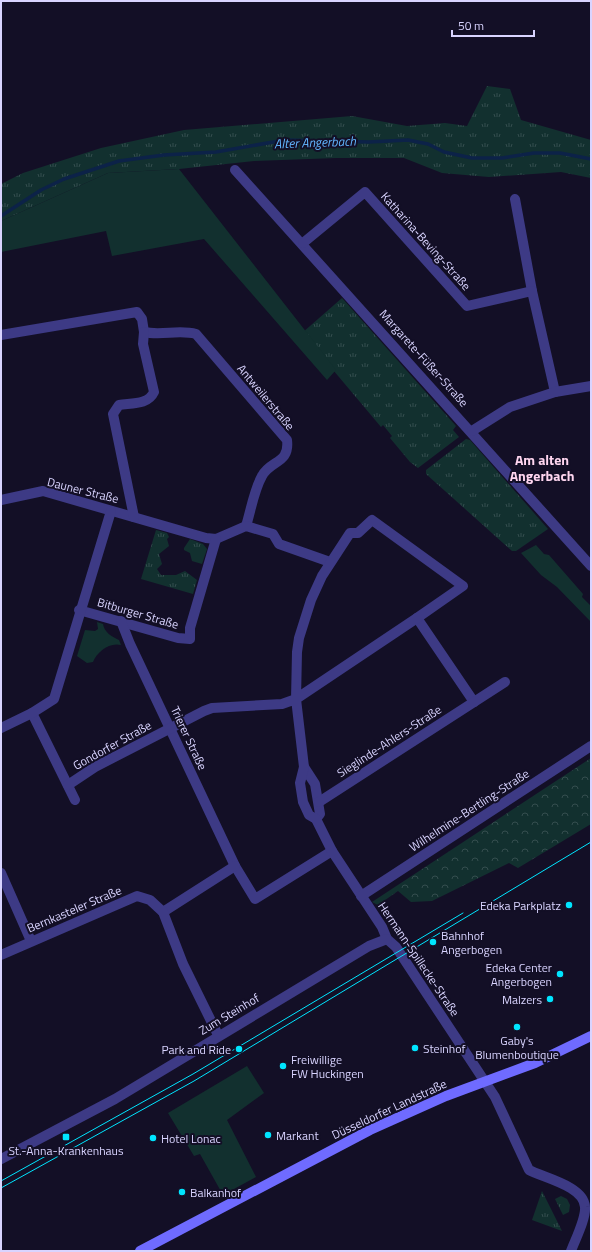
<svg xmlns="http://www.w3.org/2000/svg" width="592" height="1252" viewBox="0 0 592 1252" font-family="'Titillium Web',sans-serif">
  <defs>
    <pattern id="grass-tufts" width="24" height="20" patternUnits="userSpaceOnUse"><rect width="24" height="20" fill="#12302f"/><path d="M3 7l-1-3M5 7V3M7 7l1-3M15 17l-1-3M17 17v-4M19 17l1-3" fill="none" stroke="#344d4e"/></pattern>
    <pattern id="forest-crowns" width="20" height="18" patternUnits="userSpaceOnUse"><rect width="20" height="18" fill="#12302f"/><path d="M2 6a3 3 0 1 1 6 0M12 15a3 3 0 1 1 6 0" fill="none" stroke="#344d4e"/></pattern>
  </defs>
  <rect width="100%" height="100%" fill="#130f26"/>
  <g fill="url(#grass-tufts)">
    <polygon points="487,86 510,89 521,120 591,140 591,178 561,172 489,177 442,173 404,158 336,158 254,161 179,169 108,173 1,221 1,184 23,173 101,148 184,130 352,116 407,126 445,123 467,126"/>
    <polygon points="342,298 456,426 453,430 459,437 418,468 410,462 390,438 392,436 383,425 381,427 302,333"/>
    <polygon points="466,439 470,440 548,529 516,551 512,551 426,474 426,470"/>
    <polygon points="156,530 167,533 169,537 167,539 169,546 159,554 162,564 157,569 161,575 176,575 185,571 197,580 193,594 141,579"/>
    <polygon points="190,539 203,544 207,549 202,564 192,561 190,553 184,550 184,548"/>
    <polygon points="542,1191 562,1231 532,1220"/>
    <polygon points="561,1196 567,1199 570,1205 569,1212 563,1215 555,1199"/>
  </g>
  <polygon fill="url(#forest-crowns)" points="591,758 591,824 518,868 509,863 432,901 411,902 398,891 378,905 372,902"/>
  <g fill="#12302f">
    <polygon points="179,169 336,370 327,380 204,239 112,256 106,231 1,252 1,221 108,173"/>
    <polygon points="536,545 544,554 549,555 583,594 582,597 591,606 591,622 557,587 541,575 521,553"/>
    <path d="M97 622 103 624C104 632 112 637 119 640L121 645C109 642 97 652 93 662L87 663 77 656 85 630 95 631 98 629Z"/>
    <polygon points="247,1066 264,1093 227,1120 256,1177 223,1195 200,1154 194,1156 168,1113"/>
  </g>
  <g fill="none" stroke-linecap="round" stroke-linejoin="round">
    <polyline stroke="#0c2248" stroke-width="3.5" points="1,216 41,190 64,179 119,161 164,155 216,152 285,140 369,142 408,140 428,144 444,152 472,158 502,158 534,153 560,153 591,159"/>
    <g stroke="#3d3a85" stroke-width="10">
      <polyline points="235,170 591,566"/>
      <polyline points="515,199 532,291"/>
      <polyline points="303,243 365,192 467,306 532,291 555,392"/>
      <path d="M1 335 137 312 142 319 144 332C162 336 179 329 196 334L287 440C290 464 270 460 262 476 254 490 251 510 246 526"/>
      <polyline points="472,431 510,407 555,392 591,386"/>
      <polyline points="1,500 43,491 206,538 216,539 246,526 273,534 279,544 330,562"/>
      <path d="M134 517 113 414 119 405C132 403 148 405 154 392L143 344 144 332"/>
      <polyline points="79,610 178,638 190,639 190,628 216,539"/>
      <polyline points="417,618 474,702"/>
      <polyline points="121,621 130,644 235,866 255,899 332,851"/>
      <polyline points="32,713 75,800"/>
      <polyline points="1,728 32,713 54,699 111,511"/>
      <polyline points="304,767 315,784 320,814 316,819"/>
      <path d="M68 785 95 767 204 711 212 708 282 704 296 699 417 618 463 586 372 520 358 533H350L322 576 311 600 299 638 297 652 296 699 304 767 300 783 303 802 309 815 316 819 332 851 382 927 387 939 396 947 495 1097 529 1170C544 1178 584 1186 585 1207 586 1219 575 1240 571 1251"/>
      <polyline points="319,802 505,682"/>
      <polyline points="1,873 31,941"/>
      <polyline points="361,896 591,746"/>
      <polyline points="163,912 235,866"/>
      <polyline points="1,955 137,896 150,900 163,912 183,964 218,1035"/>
      <polyline points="1,1159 115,1099 369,946 387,939"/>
    </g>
    <polyline stroke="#6f6bff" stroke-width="10" points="140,1251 370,1130 446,1096 535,1063 591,1036"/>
    <g stroke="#00e5ff" stroke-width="1">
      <polyline points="1,1181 193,1074 463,913"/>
      <polyline points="1,1188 194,1081 591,842"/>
    </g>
  </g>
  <g fill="#00e5ff" stroke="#130f26" stroke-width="1.5">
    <circle cx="569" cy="905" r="4"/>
    <circle cx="433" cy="942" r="4"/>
    <circle cx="560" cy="974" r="4"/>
    <circle cx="550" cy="999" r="4"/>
    <circle cx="517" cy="1027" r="4"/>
    <circle cx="415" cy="1048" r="4"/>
    <circle cx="239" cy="1049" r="4"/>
    <circle cx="283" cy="1066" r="4"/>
    <circle cx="268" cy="1135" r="4"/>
    <rect x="62" y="1133" width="8" height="8" rx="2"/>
    <circle cx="153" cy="1138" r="4"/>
    <circle cx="182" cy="1192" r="4"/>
  </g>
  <g text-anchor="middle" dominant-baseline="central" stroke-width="4" stroke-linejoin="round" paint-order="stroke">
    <g font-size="12" fill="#d9d4ff" stroke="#130f26">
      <text transform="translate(426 241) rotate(48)">Katharina-Beving-Straße</text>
      <text transform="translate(424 358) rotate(48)">Margarete-Füßer-Straße</text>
      <text transform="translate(266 397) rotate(50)">Antweilerstraße</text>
      <text transform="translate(83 490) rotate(14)">Dauner Straße</text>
      <text transform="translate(138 613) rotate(16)">Bitburger Straße</text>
      <text transform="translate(189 738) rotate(65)">Trierer Straße</text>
      <text transform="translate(389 741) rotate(-33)">Sieglinde-Ahlers-Straße</text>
      <text transform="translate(112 745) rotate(-29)">Gondorfer Straße</text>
      <text transform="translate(469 810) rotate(-33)">Wilhelmine-Bertling-Straße</text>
      <text transform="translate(74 909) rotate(-23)">Bernkasteler Straße</text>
      <text transform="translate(419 959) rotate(56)">Hermann-Spillecke-Straße</text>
      <text transform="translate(229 1014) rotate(-31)">Zum Steinhof</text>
      <text transform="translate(389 1109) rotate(-25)">Düsseldorfer Landstraße</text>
    </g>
    <g font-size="12" fill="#d9d4ff" stroke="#130f26" text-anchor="start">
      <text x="561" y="905" text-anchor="end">Edeka Parkplatz</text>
      <text x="441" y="935">Bahnhof<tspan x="441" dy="14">Angerbogen</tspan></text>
      <text x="552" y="967" text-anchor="end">Edeka Center<tspan x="552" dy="14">Angerbogen</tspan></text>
      <text x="542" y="999" text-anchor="end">Malzers</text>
      <text x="517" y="1040" text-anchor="middle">Gaby's<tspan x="517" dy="14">Blumenboutique</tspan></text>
      <text x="423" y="1048">Steinhof</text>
      <text x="231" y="1049" text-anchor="end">Park and Ride</text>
      <text x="291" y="1059">Freiwillige<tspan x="291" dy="14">FW Huckingen</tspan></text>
      <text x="276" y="1135">Markant</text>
      <text x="161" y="1138">Hotel Lonac</text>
      <text x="66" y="1150" text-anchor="middle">St.-Anna-Krankenhaus</text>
      <text x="190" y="1192">Balkanhof</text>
    </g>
    <g font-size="13" font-style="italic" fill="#62b6ff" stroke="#130f26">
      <text transform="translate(315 142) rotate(-2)">Alter Angerbach</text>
    </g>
    <g font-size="14" font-weight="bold" fill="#ffd6f0" stroke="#130f26">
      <text x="542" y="459">Am alten<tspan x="542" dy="16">Angerbach</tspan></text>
    </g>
  </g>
  <rect width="592" height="1252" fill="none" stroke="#d9d4ff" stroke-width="4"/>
  <path d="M452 30v6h82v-6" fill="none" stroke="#d9d4ff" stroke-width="2"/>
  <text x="458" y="30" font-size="12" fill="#d9d4ff" stroke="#130f26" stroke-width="3" paint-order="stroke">50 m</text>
</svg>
